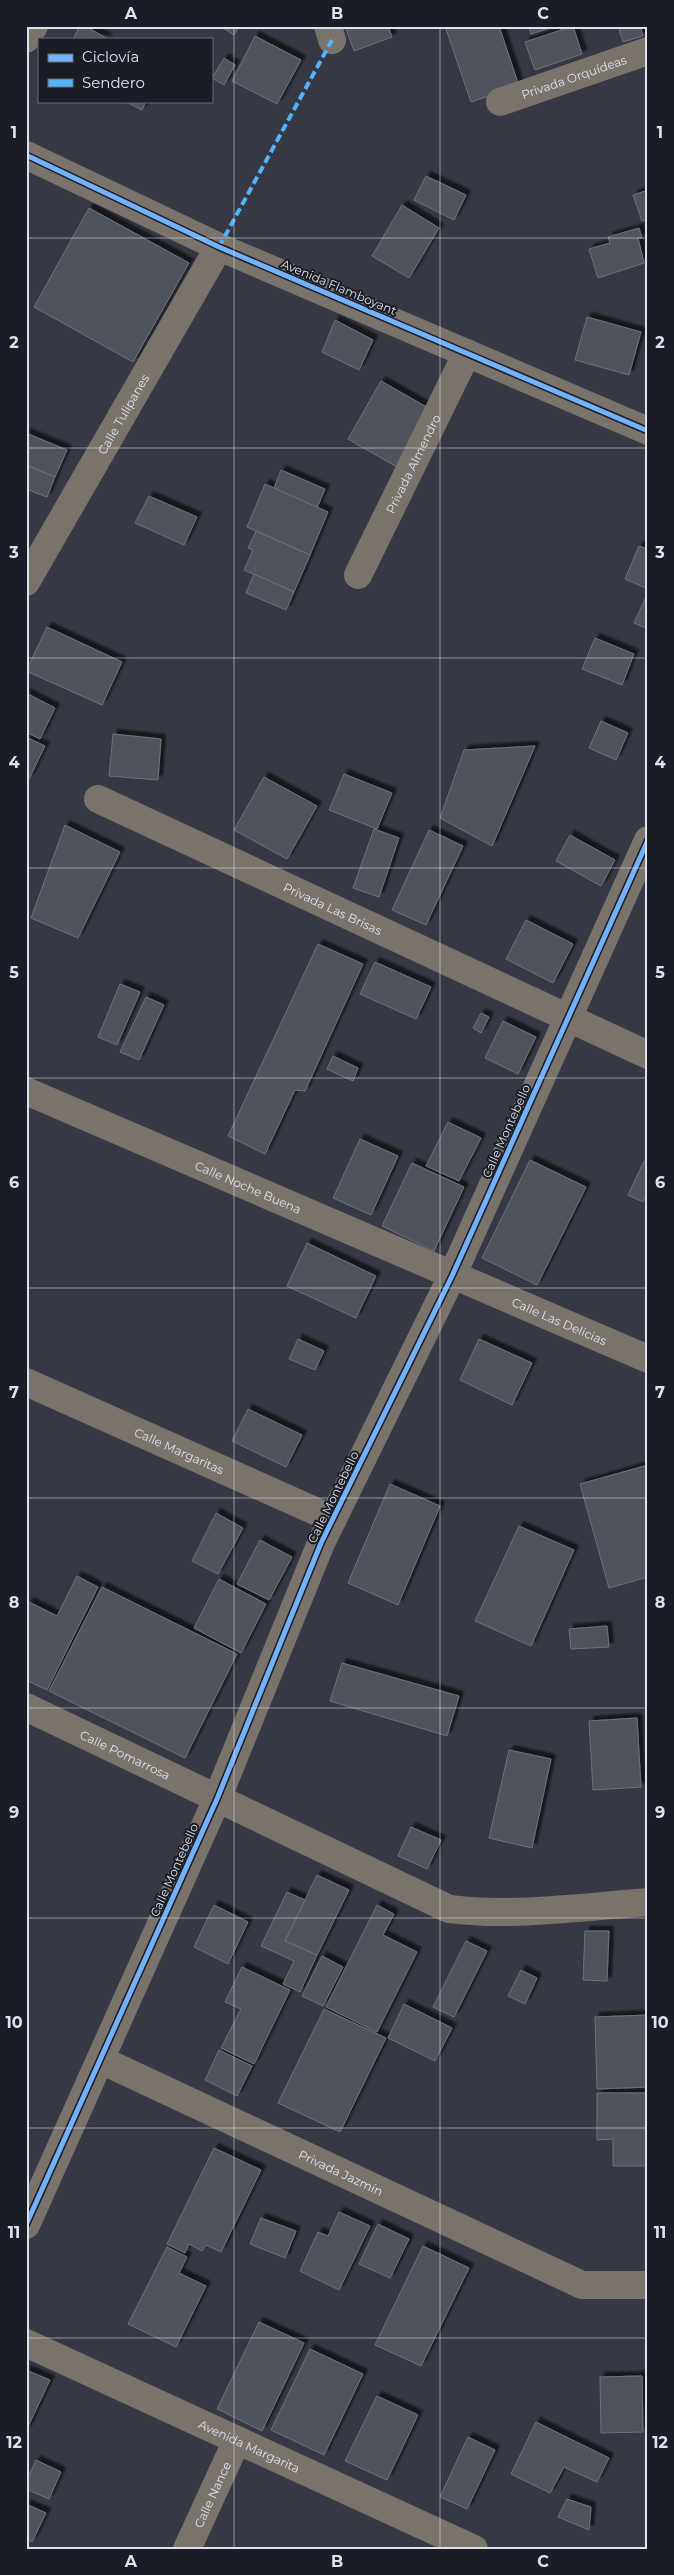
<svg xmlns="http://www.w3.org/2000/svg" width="674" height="2575" viewBox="0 0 674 2575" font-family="Montserrat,sans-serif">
  <defs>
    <filter id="shadow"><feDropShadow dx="4.5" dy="-4.5" stdDeviation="1" flood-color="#0009"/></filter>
  </defs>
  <rect width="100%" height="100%" fill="#363843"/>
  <g fill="#50525b" stroke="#6f727b" filter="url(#shadow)">
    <polygon points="80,26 85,26 108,39 73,39"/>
    <polygon points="220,26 240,26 234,35"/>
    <polygon points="345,26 388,26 392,37 354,51"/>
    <polygon points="445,26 499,26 519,86 471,102"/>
    <polygon points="529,26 557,26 531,34"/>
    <polygon points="573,26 582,54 535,70 525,42"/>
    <polygon points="618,26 640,26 643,36 623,42"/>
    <polygon points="255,36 301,60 277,104 232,81"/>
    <polygon points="224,58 235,65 224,85 212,78"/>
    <polygon points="124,101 146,101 142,110"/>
    <polygon points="426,176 466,195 454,220 414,200"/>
    <polygon points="648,190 648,219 642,221 633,195"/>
    <polygon points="402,205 439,228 409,278 372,256"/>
    <polygon points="89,208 189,263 133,362 34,307"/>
    <polygon points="639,228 642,238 638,238 644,263 598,278 589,249 610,243 608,237"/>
    <polygon points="587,317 641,332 629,375 575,360"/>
    <polygon points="335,320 373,340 359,370 322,352"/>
    <polygon points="381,381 430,409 397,467 348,439"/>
    <polygon points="26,433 67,450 55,477 26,465"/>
    <polygon points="26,465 55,477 47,497 26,489"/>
    <polygon points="281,470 325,489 317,508 274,488"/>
    <polygon points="265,484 328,512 310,555 247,527"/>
    <polygon points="149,496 197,517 184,545 135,523"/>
    <polygon points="256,531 310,555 294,592 244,570 253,550 248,548"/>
    <polygon points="639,546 648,549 648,589 625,579"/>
    <polygon points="254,574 294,592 286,610 246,593"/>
    <polygon points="646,597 648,598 648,629 634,623"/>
    <polygon points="47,627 122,662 102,705 26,671"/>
    <polygon points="595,638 634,654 622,685 582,669"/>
    <polygon points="26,693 55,708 40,739 26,732"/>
    <polygon points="601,721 628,733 616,760 589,748"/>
    <polygon points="113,734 161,739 158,780 109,776"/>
    <polygon points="26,737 45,746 29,779 26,777"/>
    <polygon points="535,746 492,846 440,818 464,750"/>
    <polygon points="344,774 392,793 377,829 329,810"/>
    <polygon points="264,777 317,806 287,859 234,830"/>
    <polygon points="65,825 120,852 78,938 31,918"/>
    <polygon points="374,829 399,838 379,897 353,888"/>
    <polygon points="429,830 463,846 426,925 392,910"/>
    <polygon points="570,835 615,860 601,886 556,861"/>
    <polygon points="526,920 573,944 553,983 506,959"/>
    <polygon points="318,944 363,964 305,1091 295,1090 265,1154 228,1136"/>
    <polygon points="375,962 431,987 416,1019 360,994"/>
    <polygon points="120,984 140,992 117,1045 98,1037"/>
    <polygon points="146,997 164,1005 139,1060 120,1052"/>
    <polygon points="481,1013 489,1017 481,1033 473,1028"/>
    <polygon points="503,1021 536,1037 518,1074 485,1058"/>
    <polygon points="333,1056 358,1068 353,1081 327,1069"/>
    <polygon points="448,1122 481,1138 459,1181 426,1166"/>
    <polygon points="360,1139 398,1156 371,1215 333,1198"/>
    <polygon points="530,1160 586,1187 537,1285 482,1258"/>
    <polygon points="644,1161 648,1162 648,1192 643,1202 628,1195"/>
    <polygon points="412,1163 464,1187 434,1251 382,1226"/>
    <polygon points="307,1243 376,1276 356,1318 287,1286"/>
    <polygon points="298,1339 324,1351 315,1370 289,1359"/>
    <polygon points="479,1339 532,1363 512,1405 460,1380"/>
    <polygon points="248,1409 302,1435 286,1467 232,1441"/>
    <polygon points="648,1465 648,1577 609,1588 580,1484"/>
    <polygon points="390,1484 440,1506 398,1605 348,1583"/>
    <polygon points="216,1513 243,1528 218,1574 192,1561"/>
    <polygon points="519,1526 574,1550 531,1646 475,1621"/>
    <polygon points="260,1540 292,1557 269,1600 237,1584"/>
    <polygon points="77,1576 98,1587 47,1690 26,1680 26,1609 29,1602 57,1616"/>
    <polygon points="219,1579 266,1604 241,1653 194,1628"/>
    <polygon points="102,1587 237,1654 185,1758 49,1691"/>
    <polygon points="607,1626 609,1647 571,1649 569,1629"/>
    <polygon points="342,1663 459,1696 447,1736 330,1701"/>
    <polygon points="637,1718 641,1787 593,1790 589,1721"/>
    <polygon points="509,1750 551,1759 532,1848 489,1838"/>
    <polygon points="411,1827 441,1840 427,1869 398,1856"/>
    <polygon points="317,1875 349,1890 317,1955 285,1941"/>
    <polygon points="287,1892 305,1900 285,1941 317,1955 300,1992 283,1984 294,1961 261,1946"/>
    <polygon points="214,1905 248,1922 228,1964 194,1947"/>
    <polygon points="377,1905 394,1914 383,1935 417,1952 377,2032 326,2007"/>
    <polygon points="585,1931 609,1931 607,1981 583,1980"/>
    <polygon points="466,1941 487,1951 454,2017 433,2007"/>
    <polygon points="322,1956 343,1967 323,2006 302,1996"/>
    <polygon points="242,1967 290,1990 254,2064 221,2048 241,2009 225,2002"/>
    <polygon points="521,1970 537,1978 525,2004 508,1996"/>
    <polygon points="404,2004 452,2028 435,2061 388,2038"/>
    <polygon points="324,2009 386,2038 340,2132 278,2103"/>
    <polygon points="648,2015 648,2087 597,2089 595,2017"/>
    <polygon points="219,2050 252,2066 237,2096 205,2080"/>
    <polygon points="597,2093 648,2093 647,2166 613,2166 613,2139 597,2140"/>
    <polygon points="214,2148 261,2170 221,2252 206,2245 202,2251 189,2244 185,2253 167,2244"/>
    <polygon points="339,2212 370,2226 339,2290 300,2271 318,2232 328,2236"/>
    <polygon points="261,2218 296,2231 285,2258 250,2244"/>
    <polygon points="378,2224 409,2239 390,2278 359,2264"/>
    <polygon points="423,2246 469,2268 421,2366 375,2345"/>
    <polygon points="167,2247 187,2257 179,2273 206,2286 176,2347 128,2324"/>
    <polygon points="259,2322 304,2343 262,2431 217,2409"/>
    <polygon points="310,2349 363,2374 324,2455 271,2430"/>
    <polygon points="26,2370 50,2380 26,2431"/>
    <polygon points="642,2376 643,2432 601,2433 600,2377"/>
    <polygon points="377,2396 418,2415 387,2480 345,2461"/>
    <polygon points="536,2422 609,2458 597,2482 564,2467 550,2493 511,2474"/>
    <polygon points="468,2437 495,2450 467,2509 440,2497"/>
    <polygon points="36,2460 61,2472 49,2499 26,2489 26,2482"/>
    <polygon points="567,2499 591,2507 589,2530 558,2517"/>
    <polygon points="26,2504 46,2513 32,2542 26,2539"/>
  </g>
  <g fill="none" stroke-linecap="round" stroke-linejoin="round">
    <g stroke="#79736c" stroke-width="28">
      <polyline points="328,26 332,40"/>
      <polyline points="26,39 34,26"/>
      <path id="s1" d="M500 102 648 51"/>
      <polyline points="26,155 219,247 648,431"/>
      <path id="s2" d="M358 575 467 353"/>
      <path id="s3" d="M26 582 219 247"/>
      <path id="s4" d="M98 799 648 1055"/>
      <path id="s5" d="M26 1091 648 1359"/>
      <path id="s6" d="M26 1382 333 1519"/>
      <path id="s7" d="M26 1707 449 1909C514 1917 582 1907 648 1902"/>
      <path id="s8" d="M101 2060 582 2285H648"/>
      <polyline points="26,2225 217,1799 321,1543 452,1276 648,840"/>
      <path id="s9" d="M26 2343 474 2549"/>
      <path id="s10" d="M187 2549 237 2440"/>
    </g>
    <polyline stroke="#52b3f8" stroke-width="4" stroke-dasharray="8 4" stroke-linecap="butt" points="219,247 332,40"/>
    <g stroke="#1b1d26" stroke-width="8">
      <g id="cycleway">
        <polyline points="26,155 219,247 648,431"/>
        <polyline points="26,2225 217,1799 321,1543 452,1276 648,840"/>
      </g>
    </g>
    <use href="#cycleway" stroke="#73b2f8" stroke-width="5"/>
  </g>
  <path fill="none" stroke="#dee2ef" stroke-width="1" stroke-opacity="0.55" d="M234 26V2549M440 26V2549M26 238H648M26 448H648M26 658H648M26 868H648M26 1078H648M26 1288H648M26 1498H648M26 1708H648M26 1918H648M26 2128H648M26 2338H648"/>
  <g text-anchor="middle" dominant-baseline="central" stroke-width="4" stroke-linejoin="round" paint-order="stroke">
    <g font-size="12" fill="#dee2ef" stroke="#1b1d26">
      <text stroke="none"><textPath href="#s1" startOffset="78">Privada Orquídeas</textPath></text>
      <text transform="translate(339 287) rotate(23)">Avenida Flamboyant</text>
      <text stroke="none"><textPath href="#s3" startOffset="194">Calle Tulipanes</textPath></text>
      <text stroke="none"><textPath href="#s2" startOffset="124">Privada Almendro</textPath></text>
      <text stroke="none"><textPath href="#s4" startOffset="259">Privada Las Brisas</textPath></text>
      <text transform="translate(506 1131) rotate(-66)">Calle Montebello</text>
      <text stroke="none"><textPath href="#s5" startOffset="242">Calle Noche Buena</textPath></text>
      <text stroke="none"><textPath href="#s5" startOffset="581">Calle Las Delicias</textPath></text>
      <text stroke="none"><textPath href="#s6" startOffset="168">Calle Margaritas</textPath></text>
      <text transform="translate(333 1497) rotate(-64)">Calle Montebello</text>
      <text stroke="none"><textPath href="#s7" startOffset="110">Calle Pomarrosa</textPath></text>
      <text transform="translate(174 1870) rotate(-66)">Calle Montebello</text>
      <text stroke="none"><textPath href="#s8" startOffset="265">Privada Jazmín</textPath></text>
      <text stroke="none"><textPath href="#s9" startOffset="246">Avenida Margarita</textPath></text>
      <text stroke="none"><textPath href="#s10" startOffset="60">Calle Nance</textPath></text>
    </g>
  </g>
  <rect width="674" height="2575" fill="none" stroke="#1b1d26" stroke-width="55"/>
  <rect x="38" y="38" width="175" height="65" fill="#1b1d26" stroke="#696c76"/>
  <rect x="48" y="54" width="25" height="8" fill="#73b2f8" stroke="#696c76"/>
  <text x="82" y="62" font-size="15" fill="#dee2ef">Ciclovía</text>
  <rect x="48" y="79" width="25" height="8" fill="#52b3f8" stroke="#696c76"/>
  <text x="82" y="88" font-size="15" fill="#dee2ef">Sendero</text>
  <rect x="28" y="28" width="618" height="2520" fill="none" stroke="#dee2ef" stroke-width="2"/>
  <g font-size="16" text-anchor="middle" font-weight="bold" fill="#dee2ef">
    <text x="131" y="19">A</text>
    <text x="337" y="19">B</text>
    <text x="543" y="19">C</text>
    <text x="14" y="138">1</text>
    <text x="660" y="138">1</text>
    <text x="14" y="348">2</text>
    <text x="660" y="348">2</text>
    <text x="14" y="558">3</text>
    <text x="660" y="558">3</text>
    <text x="14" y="768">4</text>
    <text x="660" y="768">4</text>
    <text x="14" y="978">5</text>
    <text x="660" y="978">5</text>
    <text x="14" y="1188">6</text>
    <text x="660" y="1188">6</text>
    <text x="14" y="1398">7</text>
    <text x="660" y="1398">7</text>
    <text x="14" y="1608">8</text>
    <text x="660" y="1608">8</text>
    <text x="14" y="1818">9</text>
    <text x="660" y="1818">9</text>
    <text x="14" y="2028">10</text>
    <text x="660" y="2028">10</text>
    <text x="14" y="2238">11</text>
    <text x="660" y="2238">11</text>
    <text x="14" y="2448">12</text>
    <text x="660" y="2448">12</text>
    <text x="131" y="2567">A</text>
    <text x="337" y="2567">B</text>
    <text x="543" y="2567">C</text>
  </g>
</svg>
